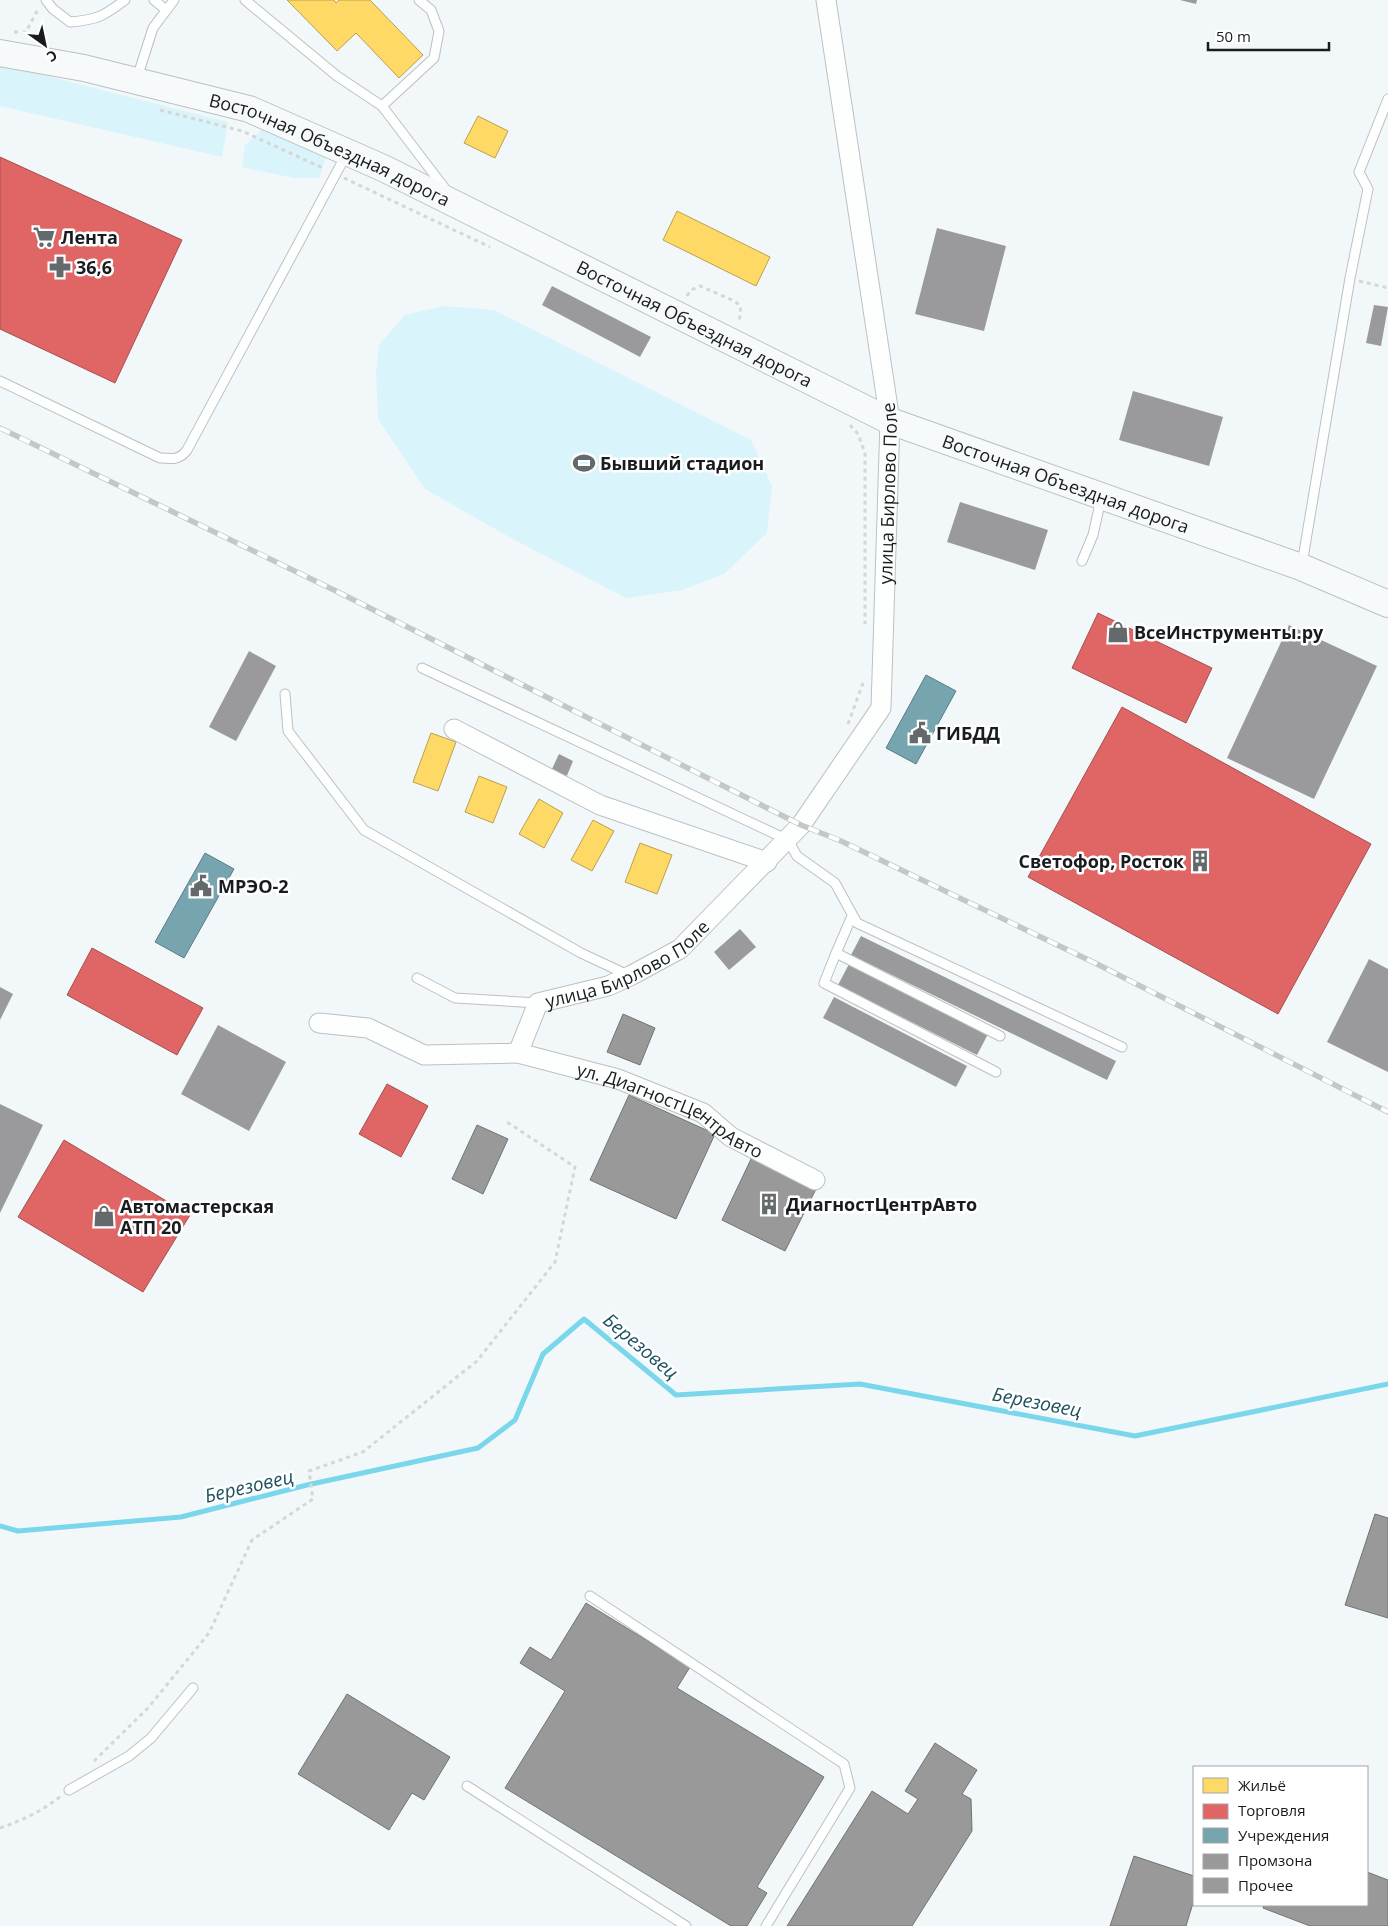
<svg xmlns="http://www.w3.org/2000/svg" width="1388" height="1926" viewBox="0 0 1388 1926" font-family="'Open Sans',sans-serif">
  <rect width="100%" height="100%" fill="#f2f8fa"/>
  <g fill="#daf4fb">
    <polygon points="0,64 228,122 222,157 0,106"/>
    <polygon points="264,128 327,154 319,178 294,178 242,167 245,145"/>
    <polygon points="444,306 494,310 751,440 772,486 767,533 724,574 682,590 626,598 509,537 425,489 378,419 376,372 379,345 405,315"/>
  </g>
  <g fill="#ffd966" stroke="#baa050">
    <polygon points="287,0 334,0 336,3 339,0 370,0 423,55 399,78 356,33 337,51"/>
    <polygon points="478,116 508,131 495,158 464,143"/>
    <polygon points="677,211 770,257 756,286 663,240"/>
    <polygon points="431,733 456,742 438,791 413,782"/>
    <polygon points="479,776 507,787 493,823 465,812"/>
    <polygon points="539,799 563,813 544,848 519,834"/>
    <polygon points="593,820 614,831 592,871 571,860"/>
    <polygon points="640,843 672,855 657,894 625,882"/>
  </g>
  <g fill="#e06666" stroke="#a45050">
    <polygon points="0,157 182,240 115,383 0,329"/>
    <polygon points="1098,613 1212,668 1186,723 1072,668"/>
    <polygon points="1122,707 1371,844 1278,1014 1028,877"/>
    <polygon points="92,948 203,1008 177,1055 67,995"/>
    <polygon points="387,1084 428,1106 401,1157 359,1134"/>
    <polygon points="64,1140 190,1215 143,1292 18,1217"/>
  </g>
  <g fill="#76a5af" stroke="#5a7c84">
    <polygon points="926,675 956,691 916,764 886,748"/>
    <polygon points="205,853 234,869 184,958 155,942"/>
  </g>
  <g fill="#999" stroke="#727474">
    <polygon points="623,1014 655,1028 640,1065 607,1052"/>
    <polygon points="629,1095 715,1134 676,1219 590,1180"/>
    <polygon points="477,1125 508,1139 483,1194 452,1179"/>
    <polygon points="752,1157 816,1189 785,1251 722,1220"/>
    <polygon points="1375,1514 1388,1518 1388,1618 1345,1605"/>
    <polygon points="586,1603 690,1667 677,1688 824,1777 757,1887 767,1893 747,1926 731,1926 505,1788 565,1691 520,1663 530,1647 551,1660"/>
    <polygon points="347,1694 450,1757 424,1800 412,1793 389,1830 298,1774"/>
    <polygon points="935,1743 977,1770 962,1794 971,1799 972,1831 912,1926 787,1926 872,1791 908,1814 918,1799 905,1791"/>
    <polygon points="1134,1856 1194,1876 1194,1900 1186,1926 1110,1926"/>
    <polygon points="1367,1872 1388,1880 1388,1926 1310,1926 1263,1908 1264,1905 1367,1905"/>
  </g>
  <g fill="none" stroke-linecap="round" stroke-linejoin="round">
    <polyline stroke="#7ad6eb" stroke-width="5" points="0,1526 18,1531 181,1517 307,1485 478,1448 515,1420 543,1354 584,1319 676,1395 860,1384 1135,1436 1388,1384"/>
  </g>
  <g fill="#9a9a9c">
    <polygon points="1180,0 1197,0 1196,4"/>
    <polygon points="937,228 1006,246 984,331 915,314"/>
    <polygon points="552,286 651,337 640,357 542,305"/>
    <polygon points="1374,305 1388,307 1381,346 1366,343"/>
    <polygon points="1133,391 1223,417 1209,466 1119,440"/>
    <polygon points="960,502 1048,530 1035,570 947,542"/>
    <polygon points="1289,625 1377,666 1314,799 1227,758"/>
    <polygon points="249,651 276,666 236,741 209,727"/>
    <polygon points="559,754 573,761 566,778 551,771"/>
    <polygon points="740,929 756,947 729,970 714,952"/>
    <polygon points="861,936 1116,1061 1107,1080 851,955"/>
    <polygon points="1369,959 1388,969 1388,1072 1327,1042"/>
    <polygon points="849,964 988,1034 977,1055 838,985"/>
    <polygon points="0,987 13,994 0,1020"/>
    <polygon points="834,997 967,1066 956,1087 823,1018"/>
    <polygon points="218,1025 286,1062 249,1131 181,1094"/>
    <polygon points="0,1104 43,1125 0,1213"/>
  </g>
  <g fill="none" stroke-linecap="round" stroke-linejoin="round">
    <g stroke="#bcc0c1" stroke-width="11">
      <g id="lane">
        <path d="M46 0 53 9 70 22C97 20 104 16 125 0"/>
        <polyline points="154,0 165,9"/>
        <polyline points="245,0 337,76 382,106"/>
        <polyline points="419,0 431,10 439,31 434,58 382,106 446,190"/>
        <polyline points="137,78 153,28 174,0"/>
        <path d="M0 381 160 458C172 459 180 460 187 450L346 155"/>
        <polyline points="1082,561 1093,535 1101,499"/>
        <polyline points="1302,564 1350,278 1368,189 1359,172 1388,99"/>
        <polyline points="422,668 788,840 797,856 835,883 857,923 1122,1047"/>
        <polyline points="285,694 288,731 364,830 581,953 628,975"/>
        <polyline points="852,916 836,953 1000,1036"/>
        <polyline points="836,953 824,983 996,1072"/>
        <polyline points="417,978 455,998 538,1003"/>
        <polyline points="590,1596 844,1764 850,1788 766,1926"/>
        <polyline points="467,1786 686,1926"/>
        <polyline points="69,1790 129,1756 151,1738 193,1688"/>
      </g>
    </g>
    <g stroke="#bcc0c1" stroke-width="21">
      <g id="street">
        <polyline points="454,729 600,805 767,862"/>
        <path id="s1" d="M319 1023 368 1028 424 1055 518 1053 538 1003 608 986 630 976 680 949 801 825 881 708 890 421 826 0"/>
        <path id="s2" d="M518 1053 618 1079 703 1113 731 1137 815 1180"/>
      </g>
    </g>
    <g stroke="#bcc0c1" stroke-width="28">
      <g id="secondary">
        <path id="s3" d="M0 53 84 68 249 109 383 168 890 421 1301 567 1388 604"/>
      </g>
    </g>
    <g stroke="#d4d6d7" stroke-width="3" stroke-dasharray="4 4" stroke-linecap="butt">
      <polyline points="14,32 26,32 39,7"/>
      <polyline points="160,110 242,131 325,169"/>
      <polyline points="344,178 490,247"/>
      <polyline points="1359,281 1388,288"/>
      <polyline points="687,296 691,290 700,286 732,300 740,305 741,314 738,322"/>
      <polyline points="850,425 858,434 865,453 865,624"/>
      <polyline points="848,724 863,683"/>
      <polyline points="94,1761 148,1708 209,1633 252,1540 313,1499 309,1471 363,1452 477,1361 555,1262 575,1167 504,1120"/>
      <path d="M0 1828C23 1820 42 1811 61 1796"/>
    </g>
    <use href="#lane" stroke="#fdfefe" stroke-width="9"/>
    <use href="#street" stroke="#fdfefe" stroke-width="19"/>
    <use href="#secondary" stroke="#f6fafb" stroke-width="26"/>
    <g stroke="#c4c6c7" stroke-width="5.5">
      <polyline id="rail" points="0,428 338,592 801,825 841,841 1097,964 1388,1112"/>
    </g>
    <use href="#rail" stroke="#fff" stroke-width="4" stroke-dasharray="11" stroke-linecap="butt"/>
  </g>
  <defs>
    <g id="supermarket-bare" transform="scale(1.725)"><path d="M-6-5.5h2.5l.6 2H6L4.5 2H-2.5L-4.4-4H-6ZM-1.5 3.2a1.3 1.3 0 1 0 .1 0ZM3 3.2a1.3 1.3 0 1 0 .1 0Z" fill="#64696b" stroke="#fff" stroke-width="2.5" paint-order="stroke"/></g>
    <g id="pharmacy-bare" transform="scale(1.725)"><path d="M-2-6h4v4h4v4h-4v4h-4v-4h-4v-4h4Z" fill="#64696b" stroke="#fff" stroke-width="2.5" paint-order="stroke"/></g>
    <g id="stadium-bare" transform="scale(1.725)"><path d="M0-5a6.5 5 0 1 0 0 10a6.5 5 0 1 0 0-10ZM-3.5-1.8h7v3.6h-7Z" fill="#64696b" stroke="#fff" stroke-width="2.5" paint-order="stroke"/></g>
    <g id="shop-bare" transform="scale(1.725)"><path d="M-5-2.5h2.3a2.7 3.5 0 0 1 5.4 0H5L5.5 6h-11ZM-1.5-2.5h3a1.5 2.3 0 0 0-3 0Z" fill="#64696b" stroke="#fff" stroke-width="2.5" paint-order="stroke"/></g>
    <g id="civic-bare" transform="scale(1.725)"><path d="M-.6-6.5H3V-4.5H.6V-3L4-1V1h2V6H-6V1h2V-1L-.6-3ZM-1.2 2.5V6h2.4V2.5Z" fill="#64696b" stroke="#fff" stroke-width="2.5" paint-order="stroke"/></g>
    <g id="building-bare" transform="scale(1.725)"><path d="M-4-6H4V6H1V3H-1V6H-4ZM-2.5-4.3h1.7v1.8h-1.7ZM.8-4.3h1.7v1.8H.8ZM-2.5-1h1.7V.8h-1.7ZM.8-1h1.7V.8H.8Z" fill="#64696b" stroke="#fff" stroke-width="2.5" paint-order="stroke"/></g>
  </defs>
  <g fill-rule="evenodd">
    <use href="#supermarket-bare" x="44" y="237"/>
    <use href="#pharmacy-bare" x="60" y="267"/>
    <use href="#stadium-bare" x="584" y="463"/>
    <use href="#shop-bare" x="1118" y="632"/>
    <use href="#civic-bare" x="920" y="733"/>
    <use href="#building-bare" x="1200" y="861"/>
    <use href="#civic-bare" x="201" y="886"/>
    <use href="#building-bare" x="769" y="1204"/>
    <use href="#shop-bare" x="104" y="1216"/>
  </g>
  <g text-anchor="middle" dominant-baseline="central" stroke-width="5" stroke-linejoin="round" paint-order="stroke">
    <g font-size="18" fill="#181c1e" stroke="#fff">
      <text stroke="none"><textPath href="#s3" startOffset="345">Восточная Объездная дорога</textPath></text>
      <text stroke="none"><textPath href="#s3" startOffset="750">Восточная Объездная дорога</textPath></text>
      <text stroke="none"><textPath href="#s3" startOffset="1155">Восточная Объездная дорога</textPath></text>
      <text stroke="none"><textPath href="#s1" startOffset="942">улица Бирлово Поле</textPath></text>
      <text stroke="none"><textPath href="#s1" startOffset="358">улица Бирлово Поле</textPath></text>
      <text stroke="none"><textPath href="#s2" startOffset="164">ул. ДиагностЦентрАвто</textPath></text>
    </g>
    <g font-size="18" font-weight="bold" fill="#181c1e" stroke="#fff" text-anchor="start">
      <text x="61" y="237">Лента</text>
      <text x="76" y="267">36,6</text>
      <text x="600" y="463">Бывший стадион</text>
      <text x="1134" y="632">ВсеИнструменты.ру</text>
      <text x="936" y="733">ГИБДД</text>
      <text x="1184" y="861" text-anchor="end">Светофор, Росток</text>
      <text x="218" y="886">МРЭО-2</text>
      <text x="786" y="1204">ДиагностЦентрАвто</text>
      <text x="120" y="1206">Автомастерская<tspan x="120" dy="21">АТП 20</tspan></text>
    </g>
    <g font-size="19" font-style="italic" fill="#1c525e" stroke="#fff">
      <text transform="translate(641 1346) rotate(40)">Березовец</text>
      <text transform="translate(1037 1402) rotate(11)">Березовец</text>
      <text transform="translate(249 1486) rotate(-13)">Березовец</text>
    </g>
  </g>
  <rect x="1193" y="1766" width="175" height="140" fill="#ffffff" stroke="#a3a4a5"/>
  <rect x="1203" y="1778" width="25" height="15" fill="#ffd966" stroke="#a3a4a5"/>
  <text x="1238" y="1791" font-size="15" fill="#181c1e">Жильё</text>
  <rect x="1203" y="1804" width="25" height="15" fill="#e06666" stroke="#a3a4a5"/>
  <text x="1238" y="1816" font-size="15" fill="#181c1e">Торговля</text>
  <rect x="1203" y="1828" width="25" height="15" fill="#76a5af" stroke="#a3a4a5"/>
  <text x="1238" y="1841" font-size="15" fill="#181c1e">Учреждения</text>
  <rect x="1203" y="1854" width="25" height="15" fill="#999999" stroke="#a3a4a5"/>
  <text x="1238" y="1866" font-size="15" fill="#181c1e">Промзона</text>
  <rect x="1203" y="1878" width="25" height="15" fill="#9a9a9c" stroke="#a3a4a5"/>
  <text x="1238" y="1891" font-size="15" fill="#181c1e">Прочее</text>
  <g transform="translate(45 45) rotate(147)" stroke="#ffffff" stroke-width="4" paint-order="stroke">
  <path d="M0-4L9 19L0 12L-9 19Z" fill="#181c1e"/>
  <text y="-8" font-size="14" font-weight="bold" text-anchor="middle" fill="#181c1e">С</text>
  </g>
  <path d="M1208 42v8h121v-8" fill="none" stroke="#181c1e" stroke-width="2.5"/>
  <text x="1216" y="42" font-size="15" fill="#181c1e" stroke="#ffffff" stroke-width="4" paint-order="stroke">50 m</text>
</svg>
